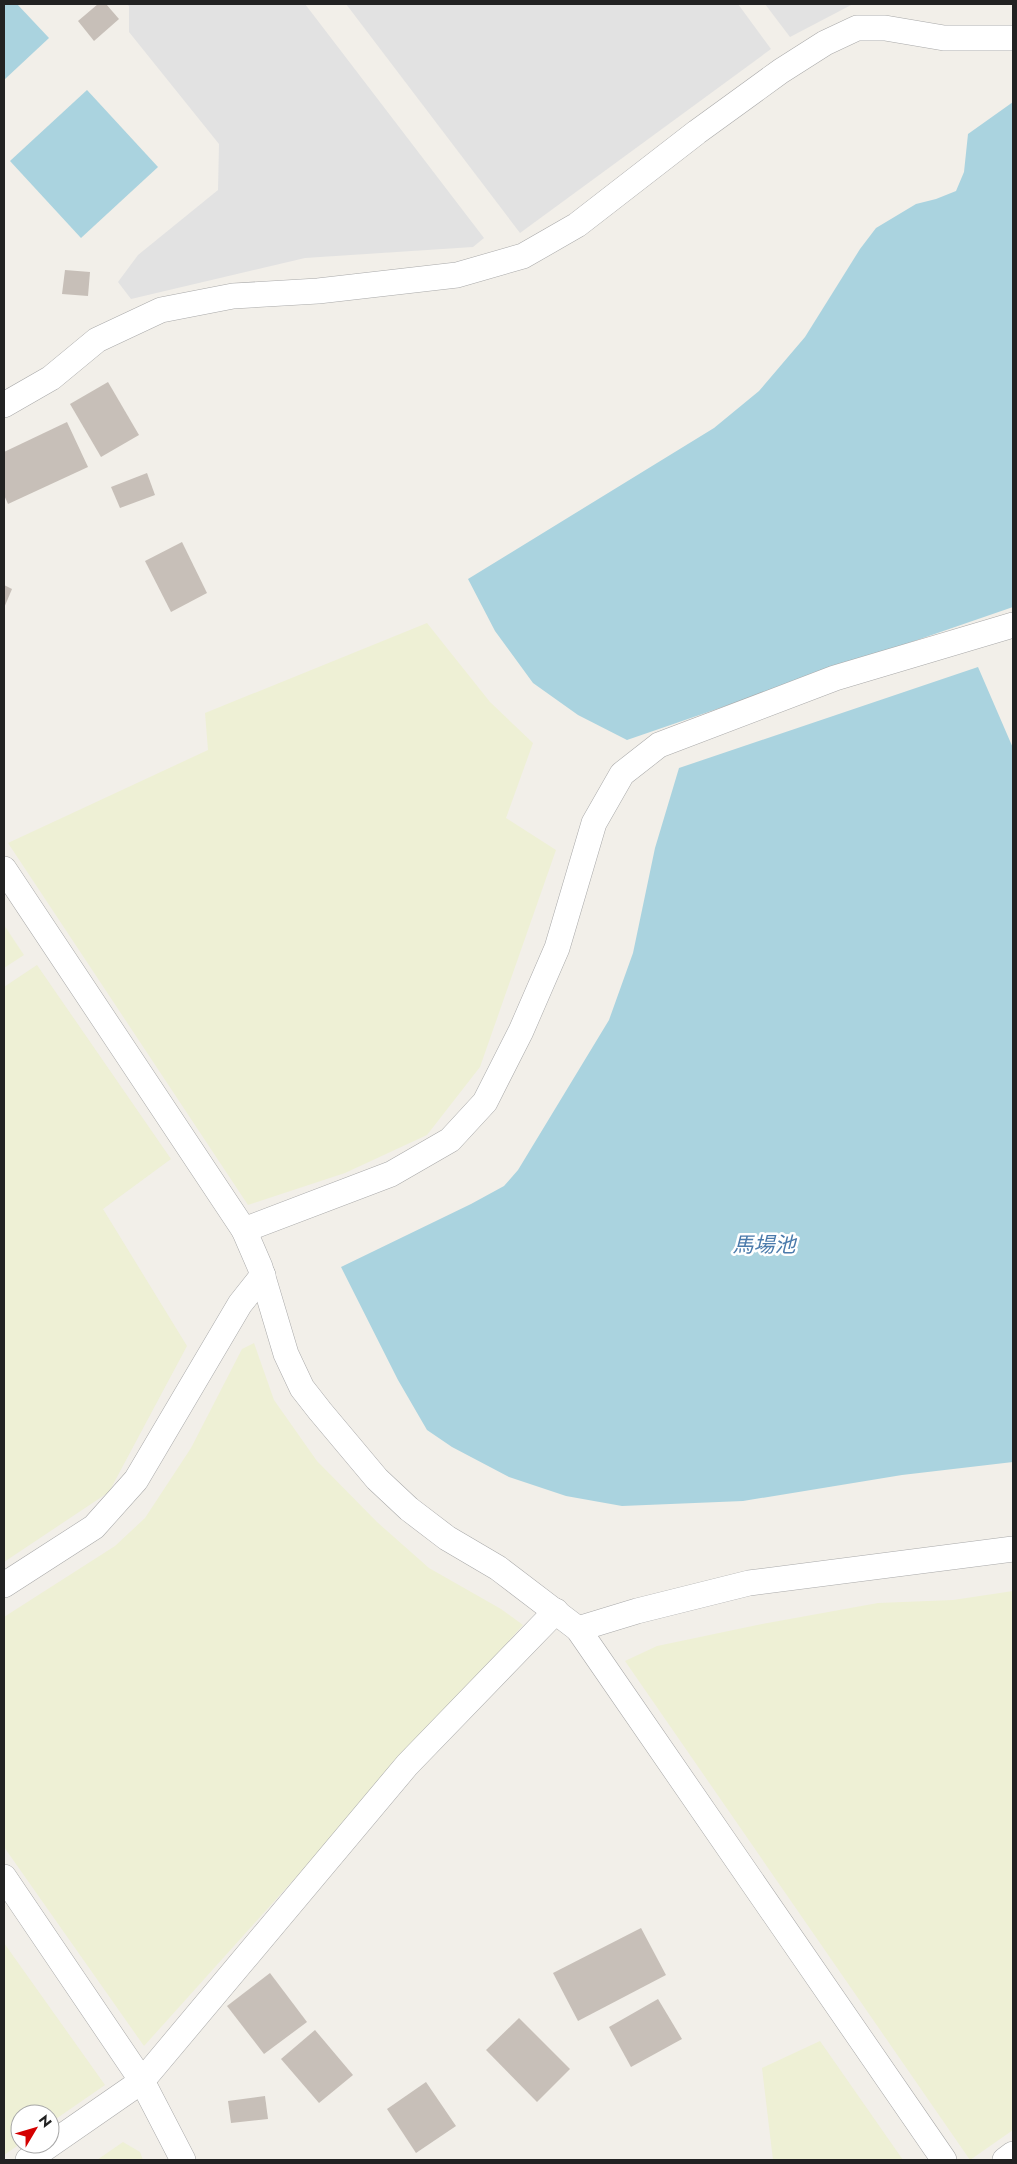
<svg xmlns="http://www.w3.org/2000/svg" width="1017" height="2164" viewBox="0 0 1017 2164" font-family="Jost,'Noto Sans JP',sans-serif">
  <rect width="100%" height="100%" fill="#f2efe9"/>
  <g fill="#eef0d5">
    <polygon points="427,623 490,702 533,743 506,818 556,850 480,1067 427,1135 345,1173 248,1205 8,843 208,750 205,713"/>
    <polygon points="4,925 24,955 4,968"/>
    <polygon points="37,965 171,1159 103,1209 187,1346 109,1492 4,1562 4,987"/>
    <polygon points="254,1343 274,1400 317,1461 377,1522 429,1568 501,1609 523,1625 144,2046 4,1847 4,1617 115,1546 145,1518 191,1448 242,1349"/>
    <polygon points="1013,1591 1013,2130 970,2160 625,1661 657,1646 762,1624 878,1603 953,1600"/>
    <polygon points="4,1943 105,2085 50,2123 50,2114 20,2114 20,2144 4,2155"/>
    <polygon points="820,2041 903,2160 773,2160 762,2068"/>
    <polygon points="123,2142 140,2152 143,2160 97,2160"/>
  </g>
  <g fill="#e2e2e2">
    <polygon points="127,4 305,4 484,238 473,247 305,258 131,299 118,282 138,255 218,190 219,144 129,32 129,6"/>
    <polygon points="346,4 738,4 771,49 520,233"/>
    <polygon points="765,4 853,4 790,37"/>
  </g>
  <g fill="#aad3df">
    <polygon points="4,4 17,4 49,38 4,80"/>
    <polygon points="87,90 158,167 81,238 10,161"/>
    <polygon points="1013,102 1013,607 627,740 578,715 533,683 495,631 468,579 714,428 759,391 805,337 860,249 876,228 916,204 936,199 956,191 964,172 968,134"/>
    <polygon points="978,667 1013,748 1013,1462 902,1475 743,1501 622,1506 566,1496 509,1477 452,1447 427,1430 398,1380 341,1267 471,1204 504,1186 518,1170 609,1020 633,953 655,848 679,768"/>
  </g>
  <g fill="#c7bfb8">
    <polygon points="98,4 106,4 119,19 94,41 78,21"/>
    <polygon points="65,270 90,272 88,296 62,294"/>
    <polygon points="108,382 139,435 101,457 70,404"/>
    <polygon points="67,422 88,467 8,504 4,495 4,452"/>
    <polygon points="147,473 155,495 120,508 111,487"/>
    <polygon points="182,542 207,593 171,612 145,561"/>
    <polygon points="4,585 12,589 4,608"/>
    <polygon points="641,1928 666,1975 578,2021 553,1973"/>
    <polygon points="270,1973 307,2022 264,2054 227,2006"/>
    <polygon points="658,1999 682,2039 631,2067 609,2027"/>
    <polygon points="519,2018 570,2069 537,2102 486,2050"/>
    <polygon points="315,2030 353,2075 319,2103 281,2059"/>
    <polygon points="426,2082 456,2126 416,2153 387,2109"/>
    <polygon points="265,2096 268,2119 231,2123 228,2101"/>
  </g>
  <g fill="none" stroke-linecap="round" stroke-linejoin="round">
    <g stroke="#a9a9a9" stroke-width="26">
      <g id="street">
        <polyline points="4,405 51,378 97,340 161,310 233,296 318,291 457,275 523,256 577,225 697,132 781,71 825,43 857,28 885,28 944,38 1013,38"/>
        <polyline points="4,869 244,1230 260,1267 286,1354 302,1388 320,1411 377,1479 409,1509 447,1538 498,1568 578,1629 944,2160"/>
        <polyline points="244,1230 391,1174 450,1140 485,1102 521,1031 557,948 594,823 622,774 659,745 835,678 1013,625"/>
        <polyline points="4,1585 94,1527 136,1480 240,1304 263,1275"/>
        <polyline points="578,1629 637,1611 749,1583 1013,1549"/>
        <polyline points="4,1877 142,2081 183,2160"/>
        <polyline points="28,2160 142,2081 407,1765 556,1611"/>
        <polyline points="1005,2160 1013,2154"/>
      </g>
    </g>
    <use href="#street" stroke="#fff" stroke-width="25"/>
  </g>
  <g text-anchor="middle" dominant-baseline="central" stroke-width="5" stroke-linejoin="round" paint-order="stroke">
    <g font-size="21" font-style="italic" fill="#4a7aab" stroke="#fff">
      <text x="764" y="1245">馬場池</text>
    </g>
  </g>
  <rect width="1017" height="2164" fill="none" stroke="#222222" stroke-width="10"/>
  <g transform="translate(35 2129) rotate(52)"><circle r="24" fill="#ffffff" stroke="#a7a7a7"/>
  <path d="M0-4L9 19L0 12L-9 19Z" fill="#d40000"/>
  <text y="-8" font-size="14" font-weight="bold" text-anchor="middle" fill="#222222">N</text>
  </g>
</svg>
